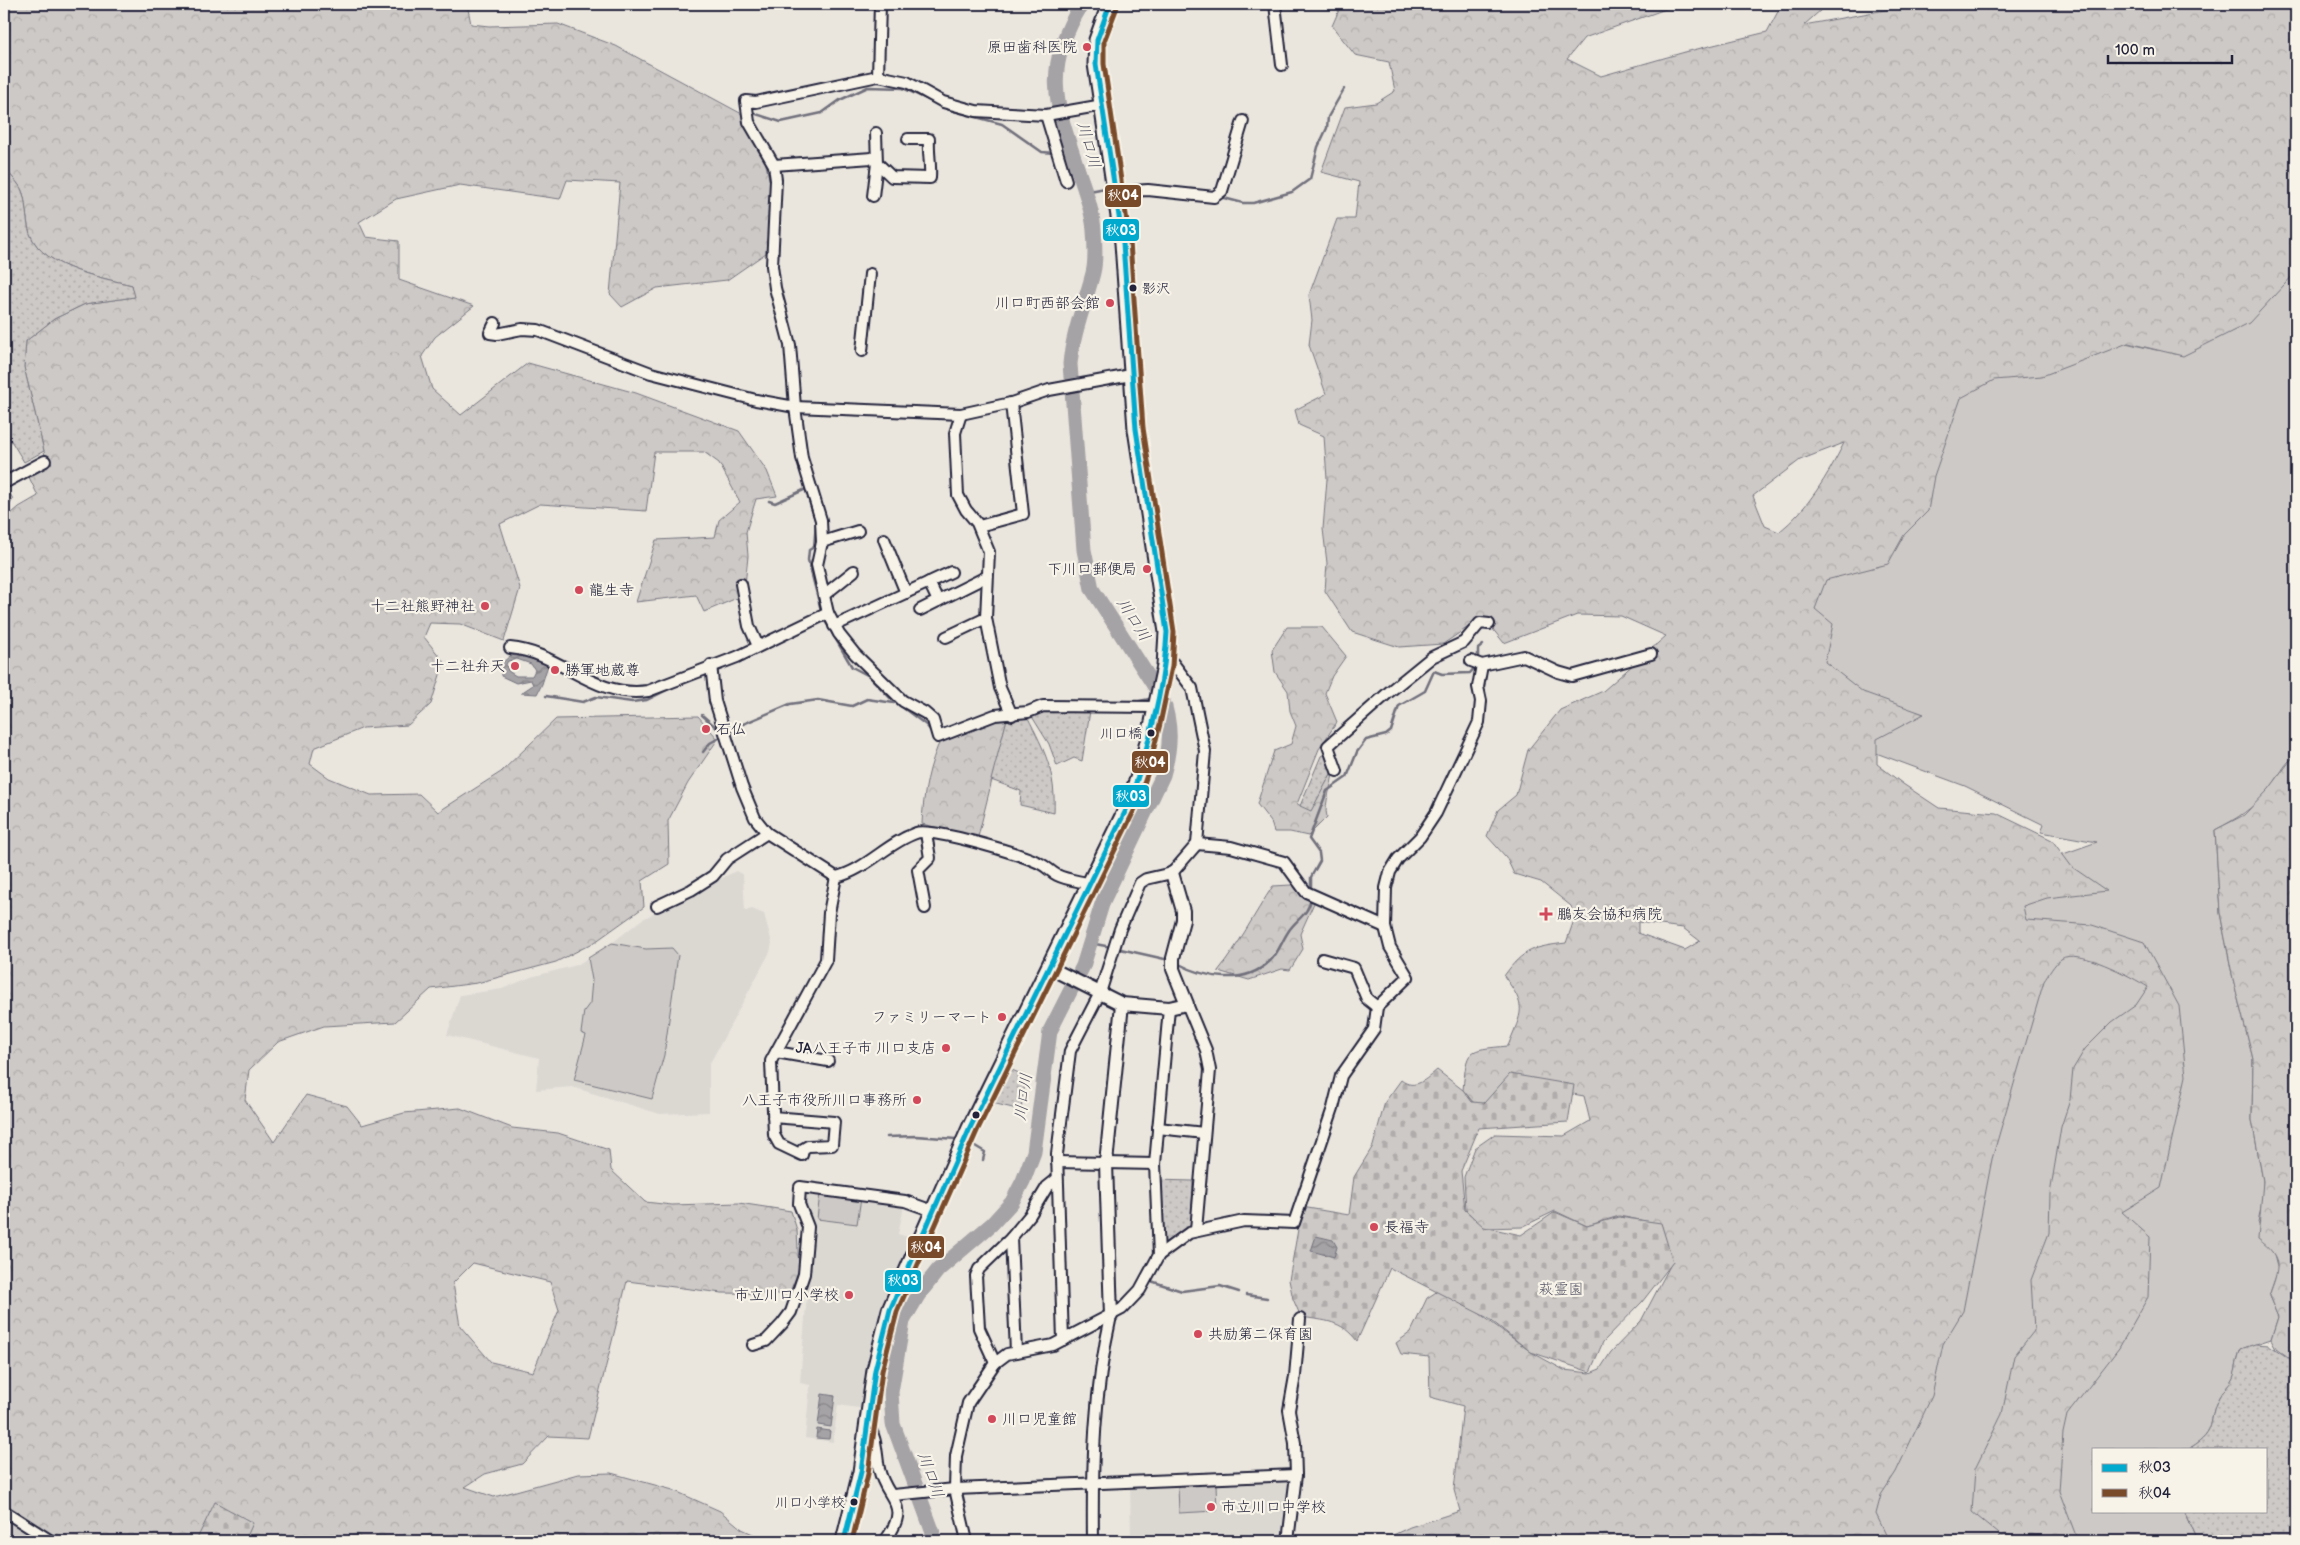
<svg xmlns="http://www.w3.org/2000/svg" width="2300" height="1545" viewBox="0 0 2300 1545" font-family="'Balsamiq Sans','Klee One',sans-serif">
  <defs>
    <pattern id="forest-crowns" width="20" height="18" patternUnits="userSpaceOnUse" patternTransform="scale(1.25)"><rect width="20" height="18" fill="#cdc9c6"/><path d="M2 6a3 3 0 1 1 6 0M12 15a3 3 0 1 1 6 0" fill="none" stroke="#b0acab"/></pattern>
    <pattern id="cemetery-stones" width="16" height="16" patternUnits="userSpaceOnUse" patternTransform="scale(1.25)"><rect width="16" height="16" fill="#cdc9c6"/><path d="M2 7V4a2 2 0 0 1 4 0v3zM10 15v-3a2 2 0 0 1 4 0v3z" fill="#b0acab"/></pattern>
    <pattern id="park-dots" width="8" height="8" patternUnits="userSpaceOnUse" patternTransform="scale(1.25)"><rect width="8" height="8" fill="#cdc9c6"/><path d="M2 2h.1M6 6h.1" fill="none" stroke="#b0acab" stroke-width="1.8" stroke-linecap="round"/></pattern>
    <pattern id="water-waves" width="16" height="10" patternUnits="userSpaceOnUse" patternTransform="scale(1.25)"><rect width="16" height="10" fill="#a6a3a6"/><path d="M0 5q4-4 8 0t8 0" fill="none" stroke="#878488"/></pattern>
  </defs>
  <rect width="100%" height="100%" fill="#eae6de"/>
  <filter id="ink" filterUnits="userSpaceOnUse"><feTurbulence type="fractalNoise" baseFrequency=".02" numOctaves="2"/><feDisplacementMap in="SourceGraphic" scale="10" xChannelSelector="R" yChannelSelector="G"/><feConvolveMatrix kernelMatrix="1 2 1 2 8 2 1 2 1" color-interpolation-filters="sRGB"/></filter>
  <g filter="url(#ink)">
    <g fill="#dbd8d2">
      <polygon points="736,871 743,875 745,911 752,909 764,914 772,943 770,952 709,1065 709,1112 660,1114 572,1087 536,1090 539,1058 447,1035 460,995 502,989 531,977 577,965 612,943 641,920"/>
      <polygon points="799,1189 905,1201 898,1234 915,1239 879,1322 875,1338 865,1409 838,1405 833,1442 805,1438 810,1385 800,1383 812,1227"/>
      <polygon points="1296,1475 1288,1541 1131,1541 1130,1482"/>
    </g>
    <g fill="#cdc9c6" stroke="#787680">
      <path d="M2296 249V755C2284 763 2279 777 2270 788 2253 809 2238 818 2215 830L2220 913 2233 979 2253 1059 2252 1120 2263 1181V1197L2258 1222 2273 1250 2278 1270 2269 1296 2278 1317 2271 1339 2241 1349C2236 1360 2237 1369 2233 1379 2230 1386 2222 1390 2219 1397 2206 1422 2220 1430 2189 1449H2094V1511H2184L2197 1541H1880L1870 1526 2010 910 2024 868 2097 842 2041 832 2044 825 1965 786 1876 753 1773 592 1963 380 2117 341 2156 350 2182 351Z"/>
      <polygon points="612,943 646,949 672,948 678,955 664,1055 652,1099 574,1080 586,1035 581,1033 584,1011 590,1003 592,980 588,958"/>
      <polygon points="820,1193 861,1198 857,1224 817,1219"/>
      <polygon points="1216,1484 1217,1511 1179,1513 1178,1486"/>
    </g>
    <g fill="url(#forest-crowns)" stroke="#787680" fill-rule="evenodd">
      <path d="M4 4H467L471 24 489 26 558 24 616 46 742 114 761 142 772 192 766 253 727 280 657 288 622 307 610 294 620 183 567 180 560 199 460 185 396 199 359 222 366 237 399 241V280L474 306 435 337 422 356 432 389 461 415 528 363 636 393 739 431 767 471 777 496 756 499 746 532 748 556 744 595 704 612 696 595 636 602 656 540 715 537 719 520 740 502 719 463 704 452H654L646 511 540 504 500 524 520 588 504 641 460 624 430 623 424 637 444 662 431 704 408 725 363 728 314 748 310 764 329 778 371 795 419 794 438 812 501 772 556 719 698 716 718 739 688 783 668 821 669 864 642 881 644 907 595 942 556 962 477 983 431 989 395 1022 324 1026 278 1042 249 1070 245 1100 274 1142 306 1095 347 1106 362 1125 404 1113 460 1108 512 1128 558 1133 609 1150 611 1170 645 1202 672 1205 739 1203 791 1211 797 1230 799 1270 789 1294 722 1293 627 1281 588 1438 549 1436 522 1464 485 1474 465 1487 494 1497 578 1474 611 1473 673 1490 720 1511 742 1529 768 1541H4V520L19 507 38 496 28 475 47 464 24 367 26 341 54 319 85 304 134 297 132 285C99 277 34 267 28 226 23 195 28 191 4 169ZM473 1263 550 1282 559 1310 533 1372 491 1362 460 1326 453 1283Z"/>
      <path d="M1337 4H1680L1584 38 1567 59 1601 76 1685 52 1767 32 1782 4H1870L1822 9 1804 25 1912 5 2028 7 2044 4H2296V272L2249 323 2183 356 2128 343 2042 376 1994 380 1961 398 1934 476 1928 511 1904 535 1888 564 1826 580 1815 609 1833 624 1825 662 1863 692 1924 714 1877 739V764L1903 784 1939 808 1996 813 2052 840 2072 867 2107 891 2047 898 2023 906 2026 920 2092 925 2144 942 2179 1006 2186 1076 2161 1188 2122 1212 2150 1237 2148 1297 2119 1348 2067 1415 2063 1433 2059 1491 2078 1541H2001L1999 1534 1972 1512 1975 1469 2002 1414 2014 1356 2034 1331 2031 1280 2049 1233 2050 1194 2061 1127 2070 1100 2073 1069 2085 1049 2112 1022 2136 1005 2148 987C2132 977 2077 947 2061 959 2054 964 2049 974 2044 981L1992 1159 1963 1311 1943 1344 1932 1396 1896 1472 1881 1495 1876 1514 1889 1541H1388L1387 1538 1410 1527 1460 1511 1454 1490 1463 1406 1430 1397 1429 1357 1401 1354 1396 1343 1411 1332 1427 1298 1444 1287 1531 1352 1564 1370 1590 1373 1600 1369 1611 1352 1641 1321 1672 1262 1661 1224 1619 1216 1587 1226 1555 1211 1522 1227 1483 1228 1466 1210 1464 1177 1475 1148 1495 1134 1564 1136 1590 1121 1584 1096 1517 1084 1492 1108 1473 1102 1463 1090C1467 1048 1466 1050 1508 1046 1522 1010 1528 1009 1504 976 1523 949 1534 947 1566 943L1573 923 1571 906 1541 882 1514 874 1506 857 1487 836 1498 810 1516 795 1528 750 1560 710 1603 691 1666 636 1621 616 1577 615 1504 643 1483 617 1443 644 1399 647 1352 632 1325 591 1327 563 1323 529 1327 479 1324 436 1299 425 1295 410 1326 394 1309 345 1312 320 1309 295 1337 219H1355L1359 182 1321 172 1345 107 1376 103 1395 91 1389 62 1355 55 1332 26 1339 10ZM1844 443C1828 475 1808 509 1779 532L1765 526 1753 496 1800 460ZM1638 922 1683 928 1700 941 1685 950 1638 933Z"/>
      <path d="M1287 627H1322L1346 656 1332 676 1325 693 1337 722 1319 749 1297 804 1311 810 1333 770C1333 786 1323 802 1327 817L1308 836 1290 832H1274L1271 822 1257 804 1274 751 1291 744 1296 726 1290 711 1288 691 1275 672 1272 650Z"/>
      <path d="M997 716 1007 719 978 837 922 824C923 795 929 763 942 737Z"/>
      <path d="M2296 753V1363L2276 1348 2271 1339 2278 1317 2269 1296C2279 1268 2284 1258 2258 1239L2263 1181 2252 1120 2253 1059 2233 979 2220 913 2215 830 2244 815 2269 789Z"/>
      <path d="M1291 885 1296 886 1314 903 1300 934 1303 949 1290 970 1282 969 1249 980 1218 971C1239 945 1254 914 1273 886Z"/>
    </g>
    <g fill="url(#cemetery-stones)" stroke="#787680">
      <path d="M1437 1070 1463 1090 1472 1102 1484 1103 1510 1074 1574 1085 1568 1122 1479 1128 1461 1171 1465 1210 1484 1227 1521 1235 1555 1212 1587 1226 1619 1217 1661 1223 1673 1262 1642 1302 1603 1342 1590 1372 1531 1352 1488 1318 1390 1268 1357 1341C1341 1320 1326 1321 1301 1317L1293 1299 1289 1280 1302 1207 1349 1215 1354 1177 1373 1146 1385 1102 1401 1080C1415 1091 1426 1079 1437 1070Z"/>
      <polygon points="215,1502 253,1523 245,1541 196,1541"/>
    </g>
    <g fill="url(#park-dots)" stroke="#787680">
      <path d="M4 169C28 191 23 195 28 226 34 267 99 277 132 285L135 297 85 304 54 319 26 341 24 367 44 451 24 462 4 429Z"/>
      <polygon points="6,487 13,499 4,515 4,489"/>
      <polygon points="1043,711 1090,711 1082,761 1074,758 1057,766 1049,744 1031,715"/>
      <path d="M1027 716C1045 751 1056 773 1054 813L1020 805 1021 791 991 780 1007 719 1014 720Z"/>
      <polygon points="1326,753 1333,770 1311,811 1300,806 1321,756"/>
      <polygon points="1005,1067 1026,1076 1021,1110 988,1102"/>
      <polygon points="1155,1180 1193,1181 1191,1225 1159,1250"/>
      <path d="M2255 1344 2269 1345 2296 1363V1541H2197L2184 1511H2266V1449H2189C2220 1430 2206 1422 2219 1397 2222 1390 2230 1386 2233 1378 2237 1369 2236 1360 2241 1349Z"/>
    </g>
    <g fill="url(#water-waves)" stroke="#716f7b" fill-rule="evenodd">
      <path d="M511 655 534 659 548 665 542 684 537 694 521 693 533 685 531 680 516 683 501 676V664ZM517 659 531 664 535 670 532 676H516L508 671 506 664 508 661Z"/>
      <polygon points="1316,1236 1333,1240 1337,1247 1334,1257 1311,1251"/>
      <polygon points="822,1394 835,1396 831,1427 818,1425"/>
      <polygon points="817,1429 830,1431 829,1439 816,1438"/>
    </g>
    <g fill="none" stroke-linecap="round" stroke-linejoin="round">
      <g stroke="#716f7b" stroke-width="2.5">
        <polyline points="753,113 781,122 822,113 840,100 868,87 903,88 950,110 1002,124 1042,152 1054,153"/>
        <polyline points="1062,153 1073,157"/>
        <polyline points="1120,187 1145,185 1215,192"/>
        <polyline points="1085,192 1110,187"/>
        <polyline points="1220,197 1243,203 1253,203 1292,192 1310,179 1318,147 1327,128 1328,117 1344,89"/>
        <polyline points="769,501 775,503 806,489 816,523 814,547 809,550 808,560 822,614"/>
        <polyline points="824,619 852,667 869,676 890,698 926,725 931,731"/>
        <polyline points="1478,661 1478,649 1483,645"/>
        <polyline points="546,696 583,702 596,697 632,702 647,700 681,683"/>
        <polyline points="1135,702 1149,699"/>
        <polyline points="702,715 718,729"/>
        <polyline points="729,730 790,704 818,700 852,706 867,699 894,703"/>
        <polyline points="703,752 710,743 721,737"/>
        <polyline points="1311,890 1311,877 1320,861 1319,853 1309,839 1327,791 1347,777 1357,752 1366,740 1386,735 1391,731 1399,706 1425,691 1434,671 1442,674 1470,673 1476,666"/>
        <polyline points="1090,943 1111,947"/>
        <polyline points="1116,948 1169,960"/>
        <path d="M1177 963C1205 978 1244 986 1270 961 1278 954 1282 941 1288 932 1296 919 1309 915 1311 898"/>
        <polyline points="887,1137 916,1136 956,1139"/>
        <polyline points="970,1143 985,1152 983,1160"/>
        <polyline points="1151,1281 1182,1291 1220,1286 1239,1292"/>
        <polyline points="1246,1295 1267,1298"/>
      </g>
      <path stroke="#a6a3a6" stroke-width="15" d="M936 1541 893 1424 891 1392 903 1321 919 1294 938 1270 992 1224 1012 1202 1023 1181 1034 1152 1050 1031 1083 966 1103 901 1163 775C1171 747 1172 725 1162 698L1092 589 1084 550 1070 364C1073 332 1085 304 1093 273 1096 261 1095 244 1094 231 1093 213 1086 193 1080 176 1057 107 1040 71 1082 4"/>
      <g stroke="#22223b" stroke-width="14">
        <g id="minor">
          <polyline points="1275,4 1282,65"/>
          <polyline points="878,76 880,4"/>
          <polyline points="1103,105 1046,115 976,111 943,102 907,82 878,76 756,102 746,101 749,122 774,165 776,180 772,266 775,288 790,345 795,407 802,458 821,520 822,542 817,565 828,613 839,634 855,654 903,701 925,713 933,720 938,737 995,715 1028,712 1043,706 1156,707"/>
          <polyline points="1046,115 1066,181"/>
          <path d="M774 165 872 158 892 177 930 178C931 164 928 153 929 139H908"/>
          <polyline points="1116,192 1148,190 1214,197 1222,191 1243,121"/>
          <polyline points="873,196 877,163 876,133"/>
          <polyline points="495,323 490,333 497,334 522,329 538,330 651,373 756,400 795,407 961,414 1011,403 1049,390 1131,375"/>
          <polyline points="862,351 870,274"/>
          <polyline points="961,414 955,433 958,495 966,510 977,523 989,552 986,618 1000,688 1012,715"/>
          <polyline points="4,483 45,461"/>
          <polyline points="979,526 1023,514 1011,403"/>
          <polyline points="884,539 906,593"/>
          <polyline points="822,542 858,531"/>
          <polyline points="929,582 938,601"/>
          <polyline points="741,584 749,626 758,646"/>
          <polyline points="824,595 854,571"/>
          <polyline points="920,610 986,577"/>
          <polyline points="834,626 951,572"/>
          <polyline points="946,637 986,618"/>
          <path d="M510 648C560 652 593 699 648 691L737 657 828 613"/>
          <polyline points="1471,661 1482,665 1524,656 1558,672 1572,676 1651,654"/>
          <path d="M711 665 715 701 742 787 755 818 767 833 836 877C866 870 887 843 916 833 930 827 1026 855 1041 864 1047 867 1051 872 1057 875 1067 880 1080 881 1090 884"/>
          <polyline points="1337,771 1328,746 1389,692 1432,657 1464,642 1480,623 1489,624"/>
          <polyline points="1197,844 1231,847 1284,862 1306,892 1385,927"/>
          <polyline points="657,906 691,890 713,876 727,859 767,833"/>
          <polyline points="925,908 918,870 930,858 926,833"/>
          <polyline points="1322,959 1354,968 1367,999 1377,1007"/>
          <polyline points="1187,1004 1206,1050 1210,1070 1196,1230"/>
          <polyline points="776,1052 828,1061"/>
          <polyline points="773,1117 834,1122 832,1145 808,1146 803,1149 802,1155 779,1144 774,1135 771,1061 826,960 829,913 836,877"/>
          <polyline points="1158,1128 1204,1133"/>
          <polyline points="1057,1162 1155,1164"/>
          <polyline points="1159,1255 1155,1164 1169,1008"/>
          <polyline points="1063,1340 1057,1154 1070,1051 1100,993 1120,929 1140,883 1146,879 1172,873 1197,844 1205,751 1192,688 1173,663 1166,658"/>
          <polyline points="753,1345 766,1341 782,1324 791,1312 804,1274 808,1227 799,1204 800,1187 905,1201 933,1211"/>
          <polyline points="1016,1352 1011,1238 1030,1215 1047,1187 1057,1179"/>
          <polyline points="995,1363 979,1328 976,1276 979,1269 1011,1238"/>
          <path d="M868 1424C877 1438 876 1453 879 1469 886 1501 913 1503 885 1541"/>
          <polyline points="893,1495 955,1489 1296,1475"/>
          <polyline points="4,1511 51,1541"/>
          <polyline points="967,1541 955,1489 956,1456 968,1403 995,1363 1007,1354 1053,1345 1122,1309 1140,1290 1159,1255 1189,1233 1244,1221 1294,1223 1333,1108 1341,1076 1374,1029 1377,1007 1408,977 1390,947 1385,927 1386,888 1390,872 1398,859 1420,837 1436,813 1479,722 1481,701 1478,687 1482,665"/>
          <path d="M1093 1541C1092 1466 1094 1390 1111 1316"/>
          <polyline points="1288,1541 1296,1475 1295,1443 1289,1410 1295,1376 1300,1319"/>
        </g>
      </g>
      <g stroke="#22223b" stroke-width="16">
        <g id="tertiary">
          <polyline points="1048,967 1122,1004 1169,1008 1187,1004 1173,969 1173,958 1183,920 1183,911 1172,873"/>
          <polyline points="1111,1316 1106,1163 1122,1004"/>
        </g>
      </g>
      <g stroke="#22223b" stroke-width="19">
        <polyline id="primary" points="844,1541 861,1472 875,1370 890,1310 970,1128 1128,806 1140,773 1153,722 1165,666 1167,632 1136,429 1123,243 1096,64 1097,40 1110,4"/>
      </g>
      <use href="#minor" stroke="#f7f3e8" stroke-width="10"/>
      <use href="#tertiary" stroke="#f7f3e8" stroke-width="12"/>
      <use href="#primary" stroke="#f7f3e8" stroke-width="15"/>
      <g stroke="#f7f3e8" stroke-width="9">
        <path id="bus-1" d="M844 1541 861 1472 875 1370 890 1310 970 1128 1128 806C1148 750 1164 691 1167 632L1136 429 1123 243 1096 64 1097 40 1110 4"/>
      </g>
      <g stroke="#f7f3e8" stroke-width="9">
        <polyline id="bus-2" points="852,1541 868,1474 882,1371 897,1312 977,1131 1135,809 1147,775 1160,724 1172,667 1174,632 1143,428 1130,242 1104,64 1104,41 1117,7"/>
      </g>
      <use href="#bus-1" stroke="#00a9ce" stroke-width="5"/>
      <use href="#bus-2" stroke="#7a4b2a" stroke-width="5"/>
    </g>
  </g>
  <g fill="#d1495b" stroke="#f7f3e8" stroke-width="2">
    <circle cx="1087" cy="47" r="5"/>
    <circle cx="1110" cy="303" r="5"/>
    <circle cx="1147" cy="569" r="5"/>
    <circle cx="579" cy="590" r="5"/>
    <circle cx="485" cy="606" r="5"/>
    <circle cx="515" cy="666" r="5"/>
    <circle cx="555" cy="670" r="5"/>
    <circle cx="706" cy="729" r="5"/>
    <path d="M1543.5 906.5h5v5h5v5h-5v5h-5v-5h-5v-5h5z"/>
    <circle cx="1002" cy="1017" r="5"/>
    <circle cx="946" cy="1048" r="5"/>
    <circle cx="917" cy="1100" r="5"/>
    <circle cx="1374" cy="1227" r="5"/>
    <circle cx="849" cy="1295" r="5"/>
    <circle cx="1198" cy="1334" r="5"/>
    <circle cx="992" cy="1419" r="5"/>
    <circle cx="1211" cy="1507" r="5"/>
  </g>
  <g fill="#22223b" stroke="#f7f3e8" stroke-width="2">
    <circle cx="1133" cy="288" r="4.5"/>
    <circle cx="1151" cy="733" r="4.5"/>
    <circle cx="976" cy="1115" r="4.5"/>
    <circle cx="854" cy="1502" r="4.5"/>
  </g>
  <g text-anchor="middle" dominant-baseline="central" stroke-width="4.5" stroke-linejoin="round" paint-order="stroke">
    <g font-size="14" fill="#22223b" stroke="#f7f3e8" text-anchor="end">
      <text x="1142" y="288" text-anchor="start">影沢</text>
      <text x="1142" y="733">川口橋</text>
      <text x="845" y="1502">川口小学校</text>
    </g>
    <g font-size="15" fill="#22223b" stroke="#f7f3e8" text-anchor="end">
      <text x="1077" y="47">原田歯科医院</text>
      <text x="1100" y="303">川口町西部会館</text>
      <text x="1137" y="569">下川口郵便局</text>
      <text x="589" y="590" text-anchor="start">龍生寺</text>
      <text x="475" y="606">十二社熊野神社</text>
      <text x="505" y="666">十二社弁天</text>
      <text x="565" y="670" text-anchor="start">勝軍地蔵尊</text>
      <text x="716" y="729" text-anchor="start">石仏</text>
      <text x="1557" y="914" text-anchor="start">鵬友会協和病院</text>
      <text x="992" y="1017">ファミリーマート</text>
      <text x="936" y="1048">JA八王子市 川口支店</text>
      <text x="907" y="1100">八王子市役所川口事務所</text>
      <text x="1384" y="1227" text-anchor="start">長福寺</text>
      <text x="839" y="1295">市立川口小学校</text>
      <text x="1208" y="1334" text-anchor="start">共励第二保育園</text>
      <text x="1002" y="1419" text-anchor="start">川口児童館</text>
      <text x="1221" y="1507" text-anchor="start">市立川口中学校</text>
    </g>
    <g font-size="15" fill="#555465" stroke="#f7f3e8">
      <text x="1561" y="1289">萩霊園</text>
    </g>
    <g font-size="16" font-style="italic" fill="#504f60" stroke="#f7f3e8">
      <text transform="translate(1088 145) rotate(74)">川口川</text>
      <text transform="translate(1133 620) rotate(57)">川口川</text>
      <text transform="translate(1024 1097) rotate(-82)">川口川</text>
      <text transform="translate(930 1475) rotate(70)">川口川</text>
    </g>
  </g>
  <g stroke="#f7f3e8" stroke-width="2">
    <rect x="1104" y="184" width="38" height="24" rx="5" fill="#7a4b2a"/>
    <rect x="1102" y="218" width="38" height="24" rx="5" fill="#00a9ce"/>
    <rect x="1131" y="750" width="38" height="24" rx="5" fill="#7a4b2a"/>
    <rect x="1112" y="784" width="38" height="24" rx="5" fill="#00a9ce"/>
    <rect x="907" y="1235" width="38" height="24" rx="5" fill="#7a4b2a"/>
    <rect x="884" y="1269" width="38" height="24" rx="5" fill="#00a9ce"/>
  </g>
  <g font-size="14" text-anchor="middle" font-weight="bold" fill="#fff">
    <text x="1123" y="200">秋04</text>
    <text x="1121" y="235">秋03</text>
    <text x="1150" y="767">秋04</text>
    <text x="1131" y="801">秋03</text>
    <text x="926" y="1252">秋04</text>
    <text x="903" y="1285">秋03</text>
  </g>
  <rect width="2300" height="1545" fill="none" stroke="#f7f3e8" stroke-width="20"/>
  <rect x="10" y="10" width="2280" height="1525" fill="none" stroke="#22223b" stroke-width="2" filter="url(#ink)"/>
  <rect x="2092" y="1448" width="175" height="65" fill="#f7f3e8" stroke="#a29fa3"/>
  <rect x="2102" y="1464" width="25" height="8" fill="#00a9ce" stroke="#a29fa3"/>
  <text x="2138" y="1472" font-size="15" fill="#22223b">秋03</text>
  <rect x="2102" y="1489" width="25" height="8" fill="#7a4b2a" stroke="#a29fa3"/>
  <text x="2138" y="1498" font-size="15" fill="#22223b">秋04</text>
  <path d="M2108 55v8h124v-8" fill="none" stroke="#22223b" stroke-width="2.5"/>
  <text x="2115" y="55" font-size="15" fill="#22223b" stroke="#f7f3e8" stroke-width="4" paint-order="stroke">100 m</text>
</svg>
